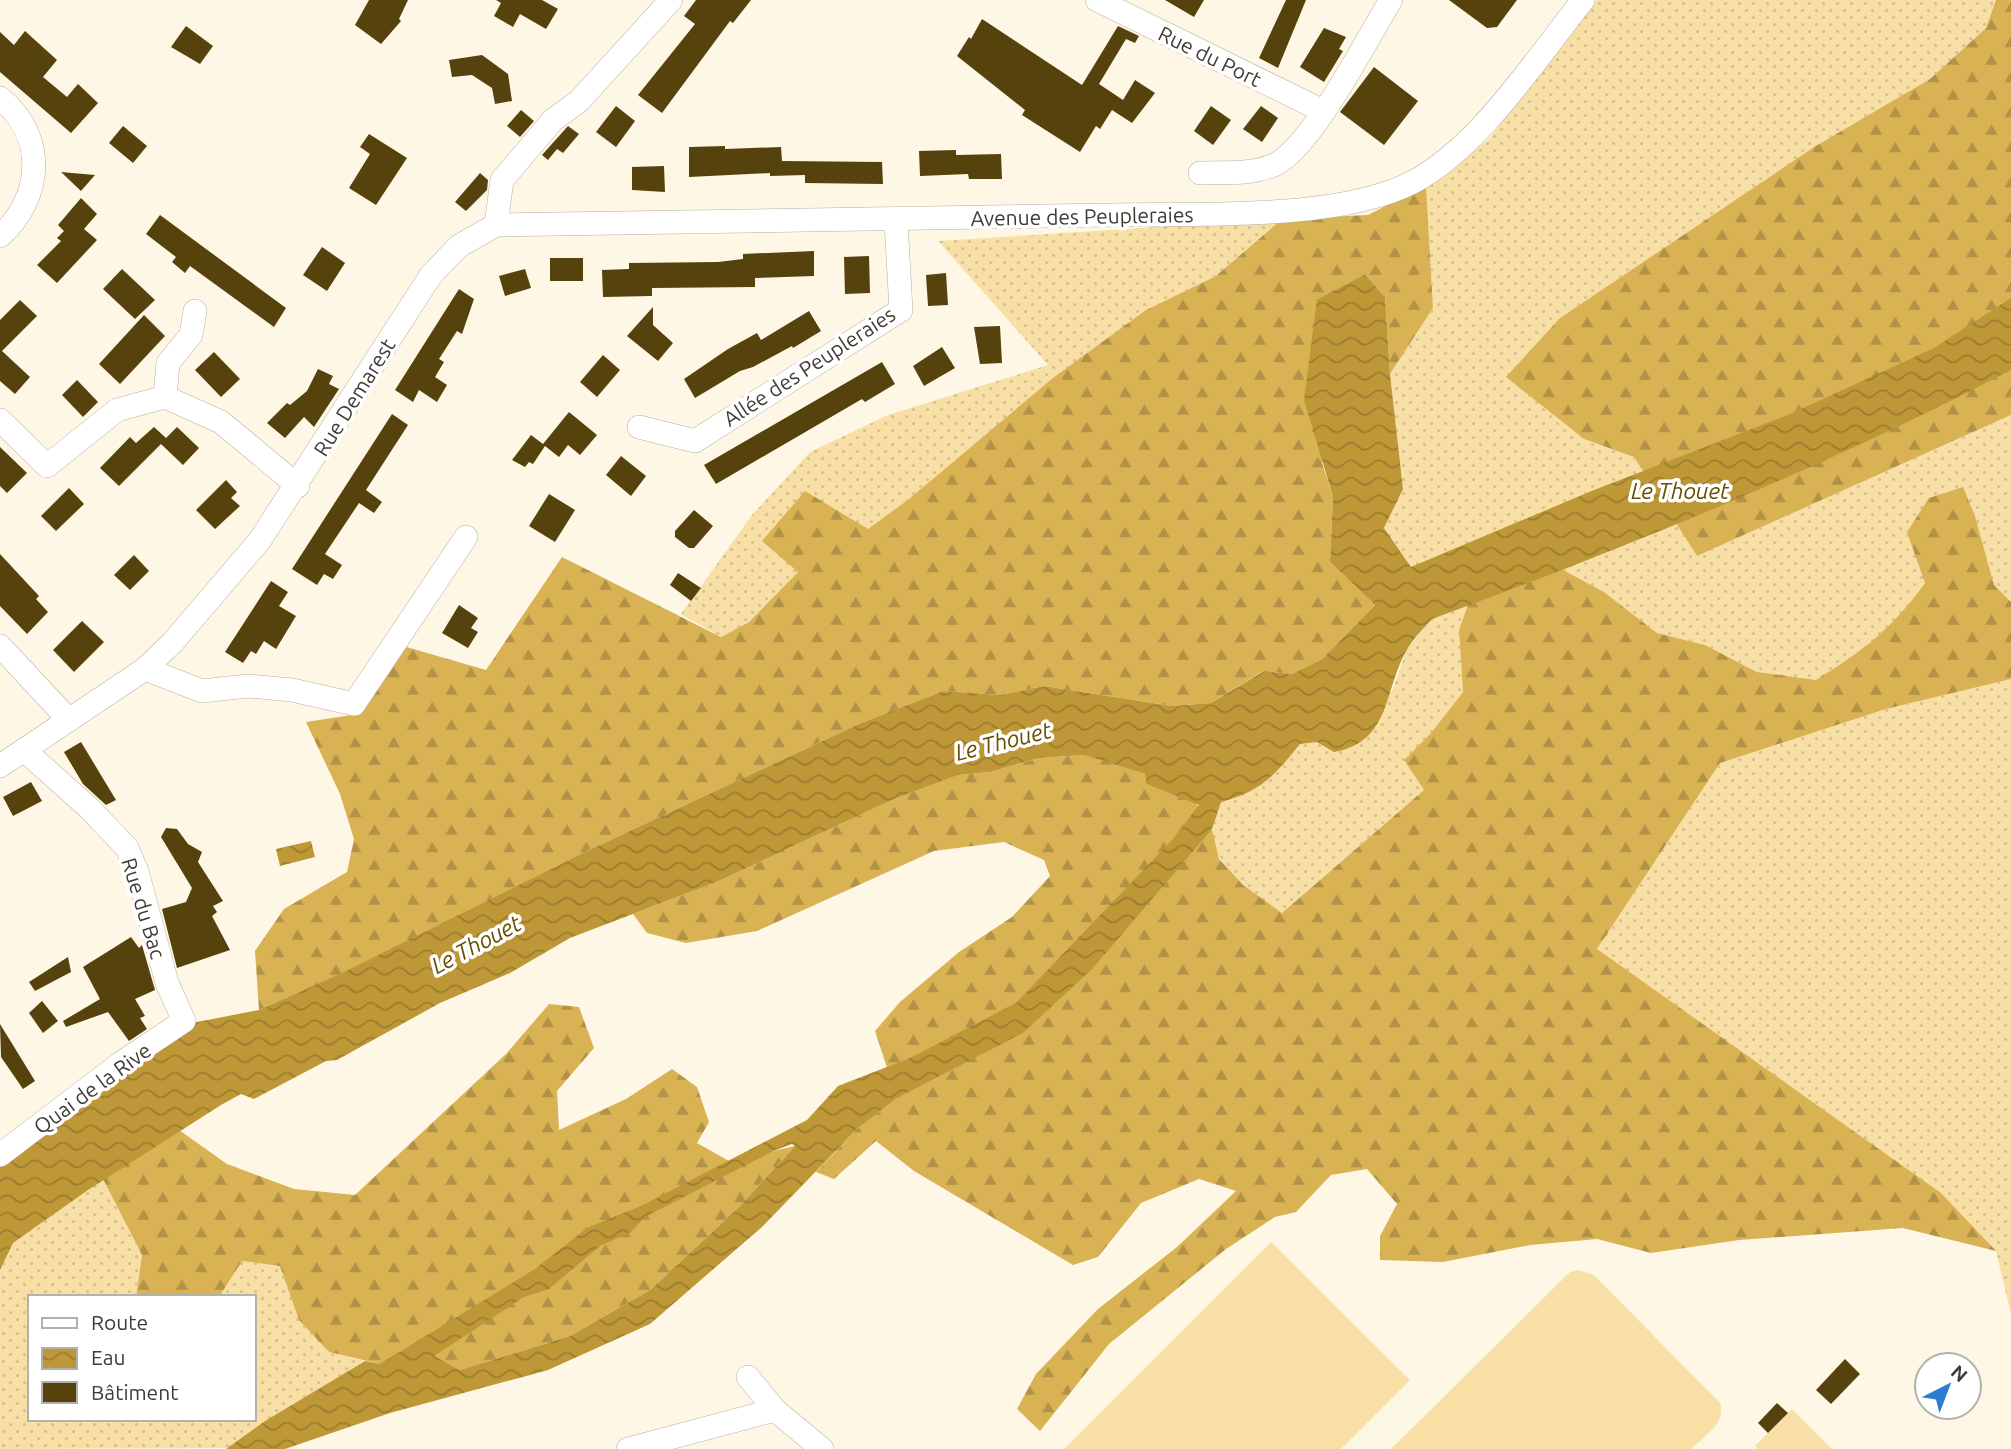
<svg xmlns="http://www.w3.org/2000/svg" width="2011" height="1449" viewBox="0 0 2011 1449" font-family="Ubuntu,sans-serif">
  <defs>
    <pattern id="grass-dots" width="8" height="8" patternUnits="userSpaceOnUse" patternTransform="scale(1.75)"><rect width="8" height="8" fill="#f8dfa5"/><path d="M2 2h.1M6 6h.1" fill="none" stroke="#d6c08f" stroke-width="1.8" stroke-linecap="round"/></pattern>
    <pattern id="forest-firs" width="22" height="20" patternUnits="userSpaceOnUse" patternTransform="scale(1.75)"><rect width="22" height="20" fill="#d8b253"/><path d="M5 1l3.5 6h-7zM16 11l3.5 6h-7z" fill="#b19246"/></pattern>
    <pattern id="water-waves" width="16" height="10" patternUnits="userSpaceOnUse" patternTransform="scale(1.75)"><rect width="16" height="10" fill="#be9837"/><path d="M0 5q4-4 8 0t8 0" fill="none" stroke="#9c7d2f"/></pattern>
  </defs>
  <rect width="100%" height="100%" fill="#fff7e6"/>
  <g fill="url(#grass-dots)">
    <path d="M1597 0H1996L1986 28 1930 79 1814 147 1560 318 1584 439 1634 457 1697 556 2011 415V602L1994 586 1975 516 1903 612 1869 646 1816 680 1757 672 1705 645 1657 633 1604 592 1459 630 1463 692 1431 733 1404 760 1424 790 1282 913C1254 893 1209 868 1213 828 1213 819 1218 810 1221 802 1262 791 1274 776 1300 744L1317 742 1392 691 1407 649 1432 619 1411 567 1384 528 1403 489 1390 374 1433 308 1426 185 1488 140Z"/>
    <polygon points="1282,219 1216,276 1146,310 909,499 868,529 799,571 749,622 721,637 681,614 752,515 810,452 888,415 1048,365 938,241"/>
    <polygon points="2011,679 2011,1314 1996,1251 1597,949 1720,763 1886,709"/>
    <polygon points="103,1179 142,1255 136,1297 30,1297 30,1419 254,1419 254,1297 219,1297 242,1261 281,1266 299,1320 329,1352 365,1361 265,1421 230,1448 0,1449 0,1270 13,1243"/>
  </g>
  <g fill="url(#forest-firs)">
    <polygon points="1996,0 2011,0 2011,415 1697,556 1634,457 1584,439 1506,377 1560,318 1814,147 1930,79 1986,28"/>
    <polygon points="1426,185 1433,308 1390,374 1385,297 1365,274 1317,299 1322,463 1333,497 1330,562 1375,605 1322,659 1292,674 1263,671 1211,703 1172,706 1044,686 1000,695 943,691 861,723 591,849 343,973 259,1010 255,951 284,909 347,872 354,839 340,794 306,722 358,714 403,646 486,670 562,557 721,637 749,622 798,572 762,541 805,491 868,529 909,499 1053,378 1146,310 1216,276 1282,219 1368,215"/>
    <path d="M1963 487 1975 516 1994 585 2011 602V679L1886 709 1720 763 1597 949 1941 1193 1996 1251 1903 1228 1739 1240 1651 1253 1597 1239 1530 1245 1443 1262 1380 1260V1236L1397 1204 1367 1169 1331 1175 1296 1212 1275 1217 1226 1249 1109 1344 1040 1431 1017 1409 1036 1374 1098 1309 1177 1247 1236 1191 1199 1179 1141 1203 1098 1257 1073 1265 914 1171 876 1141 834 1179 816 1172 856 1130 897 1098 875 1031 900 1002 959 952 1012 917 1050 876 1044 860 1004 842 934 851 757 931 686 943 647 933 633 914 719 881 892 800 958 775 990 772 1039 758 1085 755 1145 774 1146 784 1196 803 1212 829 1219 859 1243 885 1282 913 1424 790 1404 760 1431 733 1463 692 1459 630 1468 605 1561 569 1604 592 1657 633 1705 645 1757 672 1816 680C1865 649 1890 631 1925 583L1907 532 1929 498Z"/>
    <polygon points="549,1004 579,1007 594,1048 557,1091 559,1130 626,1099 672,1069 697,1087 709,1122 697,1143 729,1161 795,1146 739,1207 650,1290 570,1336 460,1370 433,1356 380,1364 329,1352 299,1320 280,1266 242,1261 219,1297 136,1297 142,1255 103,1179 179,1130 227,1164 294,1189 355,1195 507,1053"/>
  </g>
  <g fill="#f8dfa5">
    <polygon points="1271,1242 1410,1380 1341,1449 1064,1449"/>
    <path d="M1578 1270 1594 1275 1720 1403C1727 1422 1704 1437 1691 1449H1391L1570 1272Z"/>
    <polygon points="1792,1409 1832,1449 1758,1449 1755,1446"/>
  </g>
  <g fill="url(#water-waves)" fill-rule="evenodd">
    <path d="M1365 274 1385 297 1390 374 1403 489 1384 528 1411 567 1594 490 1788 415 1934 348 2011 298V370C1824 468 1629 546 1432 619 1424 628 1414 638 1408 648 1383 689 1392 742 1334 752L1317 742 1300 744C1274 776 1262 791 1221 802L1212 829 1093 968 1023 1033 897 1098 856 1130 762 1227 650 1324 548 1370 390 1413 285 1449H226L265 1421 365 1361 380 1364 535 1269 587 1228 643 1205 807 1120 838 1086 910 1058 1016 1003 1172 840 1199 805 1146 784 1145 774 1084 755 1039 758 990 772 958 775 892 800 719 881 570 938 510 973 440 1003 337 1060 326 1061 254 1099 241 1094 221 1105 88 1190 13 1243 0 1270V1163L192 1023 259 1010 342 973 591 849 861 723 943 691 1000 695 1044 686 1172 706 1211 703 1264 671 1292 674 1322 659 1375 605 1330 562 1333 497 1304 400 1317 299ZM792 1144 795 1146 739 1207 650 1290 570 1336 460 1370 434 1356 524 1297 549 1289 600 1246 631 1232 645 1217 773 1151Z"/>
    <polygon points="311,841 315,857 280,866 276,849"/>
  </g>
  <g fill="#56420c">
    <polygon points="369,0 408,0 399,19 401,21 381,44 355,25"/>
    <polygon points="496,0 542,0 558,9 546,29 520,14 513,27 494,16 501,3"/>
    <polygon points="696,0 751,0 733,23 730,21 662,113 638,95 695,24 684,16"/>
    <polygon points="1165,0 1204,0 1194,17"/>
    <polygon points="1286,0 1306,0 1278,68 1259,58"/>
    <polygon points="1449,0 1517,0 1497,27 1487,28"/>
    <polygon points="982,19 1082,85 1118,26 1139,36 1135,43 1126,39 1099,84 1123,100 1135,80 1155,93 1132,123 1112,110 1100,129 1096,126 1080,152 1022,115 1025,110 957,56 969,37 971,39"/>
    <polygon points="186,26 213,46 200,64 171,47"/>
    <polygon points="1324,28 1346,37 1339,49 1343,51 1324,82 1300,67"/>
    <polygon points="25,31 57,60 43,77 67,97 78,84 98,103 71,133 0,72 0,32 14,45"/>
    <polygon points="482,55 508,74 512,101 495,104 492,88 472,75 452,77 449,60"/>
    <polygon points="1374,67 1418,101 1384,145 1340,112"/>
    <polygon points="616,106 635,121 616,147 596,132"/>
    <polygon points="1211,106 1231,120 1213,145 1194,131"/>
    <polygon points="1261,106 1278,118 1262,142 1243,129"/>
    <polygon points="521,110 534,121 520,137 507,126"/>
    <polygon points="123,126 147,146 133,163 109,143"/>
    <polygon points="568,126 579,134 563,153 557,149 548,160 542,155"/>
    <polygon points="369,134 407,158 376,205 349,188 370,154 360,147"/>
    <polygon points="725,146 725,149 781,147 782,161 882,162 883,184 805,183 805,175 770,176 770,173 689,177 689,147"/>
    <polygon points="956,150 956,155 1001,154 1002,179 969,179 968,174 920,176 919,151"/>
    <polygon points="664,166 665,192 632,190 632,167"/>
    <polygon points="61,172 95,175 81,191"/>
    <polygon points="480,173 488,180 487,190 466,211 455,202"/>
    <polygon points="81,198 97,214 84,229 97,240 57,283 37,265 61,241 57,238 64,231 58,225"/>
    <polygon points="160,215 286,308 274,327 190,266 185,273 172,262 176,257 146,234"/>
    <polygon points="322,247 345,263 327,291 303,275"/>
    <polygon points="814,251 814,276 755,278 755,287 652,288 652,296 603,297 602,270 629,269 629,263 718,262 743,259 743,254"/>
    <polygon points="869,256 870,293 845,294 844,257"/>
    <rect x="550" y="258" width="33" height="23"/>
    <polygon points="122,269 155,300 135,319 103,289"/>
    <polygon points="525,269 531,288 505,296 499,276"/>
    <polygon points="946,273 948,305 928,306 926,275"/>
    <polygon points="459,289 474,299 462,334 457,331 439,359 444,362 435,377 447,385 437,402 419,390 413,402 395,390"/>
    <polygon points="20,300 37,316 2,351 30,377 15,394 0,381 0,320"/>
    <polygon points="653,307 653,325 673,343 658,361 627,336"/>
    <polygon points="809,311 821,331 793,348 792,346 753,367 740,371 695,398 684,379 728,349 757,333 761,340"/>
    <polygon points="144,315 165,336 120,384 99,364"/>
    <polygon points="1000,326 1002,363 980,364 974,327"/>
    <polygon points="942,347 955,368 924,386 913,366"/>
    <polygon points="214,352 240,379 221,397 195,370"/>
    <polygon points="603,355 620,370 597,397 580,382"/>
    <polygon points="882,362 895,384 865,402 862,399 716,484 704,465"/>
    <polygon points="318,369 333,376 329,384 339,389 314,427 304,417 285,438 267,423 287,403 290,405 307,391"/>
    <polygon points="77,380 98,402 83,417 62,395"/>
    <polygon points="569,412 597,435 580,455 568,445 559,457 545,446 533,464 529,462 525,467 512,460 531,435 543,444"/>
    <polygon points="392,414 408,425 366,490 382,502 374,513 359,503 325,554 342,565 333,579 324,574 317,585 292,569"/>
    <polygon points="154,427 166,438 177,427 199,448 183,465 161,444 119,486 100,468 130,437 136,443"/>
    <polygon points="0,447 27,473 7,493 0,486"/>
    <polygon points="621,456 646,476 631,496 606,475"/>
    <polygon points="226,480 237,492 231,498 240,506 215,529 196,510"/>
    <polygon points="69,488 84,504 56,531 41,516"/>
    <polygon points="549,494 575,510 555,542 529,526"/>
    <polygon points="694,510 713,526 694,548 689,548 675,537 675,531"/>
    <polygon points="0,554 39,596 36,599 48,612 27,634 0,606"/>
    <polygon points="134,555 149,571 130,590 114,575"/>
    <polygon points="678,573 701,588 691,601 670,585"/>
    <polygon points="271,581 288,592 279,606 296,616 276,649 264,641 256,654 251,651 243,663 225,652"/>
    <polygon points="459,605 478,618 471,628 478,632 468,648 442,633"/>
    <polygon points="82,621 104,642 74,672 53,650"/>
    <polygon points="81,742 116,800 106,805 83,784 64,752"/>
    <polygon points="31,782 42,801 13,816 3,797"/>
    <polygon points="166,828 177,829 188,844 202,852 198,862 223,901 213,906 217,912 212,916 230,950 177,968 162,909 186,902 192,888 161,837"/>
    <polygon points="131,937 139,948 142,945 155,990 135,999 145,1016 140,1018 147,1029 129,1041 108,1012 66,1027 63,1021 100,999 83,967"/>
    <polygon points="68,957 71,972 35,991 29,982"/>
    <polygon points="42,1001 58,1021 43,1033 29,1013"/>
    <polygon points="0,1024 35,1081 23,1089 1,1057"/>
    <polygon points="1845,1359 1860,1374 1831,1404 1816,1390"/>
    <polygon points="1777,1403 1788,1413 1768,1433 1758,1423"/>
  </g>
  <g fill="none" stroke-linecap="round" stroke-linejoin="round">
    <g stroke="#b7b0a0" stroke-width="24">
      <g id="minor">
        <polyline points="1097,0 1323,111"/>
        <path d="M0 98C47 136 43 198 0 236"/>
        <path d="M1200 173C1224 172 1251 175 1274 165 1311 149 1368 37 1391 0"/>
        <polyline points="496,225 502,180 553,120 579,101 671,0"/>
        <polyline points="165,397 168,363 191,335 195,311"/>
        <polyline points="0,420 47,466 117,410 165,397 221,422 298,486"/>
        <polyline points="639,427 695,441 901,310 896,221"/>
        <polyline points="0,646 69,720"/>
        <polyline points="145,669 202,691 248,686 292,690 354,704 466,537"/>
        <path d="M0 766 145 669 173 642 260 540 431 275 459 246 496 225C700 223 904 220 1109 215 1194 213 1336 221 1411 183 1478 149 1536 59 1583 0"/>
        <polyline points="0,1155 121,1063 184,1021 167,983 137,871 127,848 90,809 24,750"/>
        <polyline points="748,1377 775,1410 822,1449"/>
        <polyline points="628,1449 775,1410"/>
      </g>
    </g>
    <use href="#minor" stroke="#fff" stroke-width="23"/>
  </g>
  <g text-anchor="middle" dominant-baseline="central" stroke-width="7" stroke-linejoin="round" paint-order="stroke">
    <g font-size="21" fill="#3f3c35" stroke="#fff">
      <text transform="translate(1210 56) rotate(26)">Rue du Port</text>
      <text transform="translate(1082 216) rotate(-1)">Avenue des Peupleraies</text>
      <text transform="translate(809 366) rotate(-33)">Allée des Peupleraies</text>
      <text transform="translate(354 397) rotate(-58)">Rue Demarest</text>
      <text transform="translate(144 908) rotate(73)">Rue du Bac</text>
      <text transform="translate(92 1088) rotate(-36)">Quai de la Rive</text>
    </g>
    <g font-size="23" font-style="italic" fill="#694f00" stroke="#fff">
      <text x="1680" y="490">Le Thouet</text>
      <text transform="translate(1003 741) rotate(-14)">Le Thouet</text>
      <text transform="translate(476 944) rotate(-28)">Le Thouet</text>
    </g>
  </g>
  <rect x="28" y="1295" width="228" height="126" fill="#ffffff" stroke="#b2b1ae" stroke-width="2"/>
  <rect x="42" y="1318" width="35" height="10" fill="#ffffff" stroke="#b2b1ae" stroke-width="2"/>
  <text x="91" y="1330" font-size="21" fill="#3f3c35">Route</text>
  <rect x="42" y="1348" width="35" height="21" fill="url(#water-waves)" stroke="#b2b1ae" stroke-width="2"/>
  <text x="91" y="1365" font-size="21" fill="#3f3c35">Eau</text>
  <rect x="42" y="1382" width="35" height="21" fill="#56420c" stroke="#b2b1ae" stroke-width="2"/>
  <text x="91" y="1400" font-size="21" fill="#3f3c35">Bâtiment</text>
  <g transform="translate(1948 1386) rotate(42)"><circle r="33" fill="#ffffff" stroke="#b2b1ae" stroke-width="2"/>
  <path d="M0-5L12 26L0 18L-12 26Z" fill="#297ecd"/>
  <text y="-10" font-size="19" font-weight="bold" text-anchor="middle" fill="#3f3c35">N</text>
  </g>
</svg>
